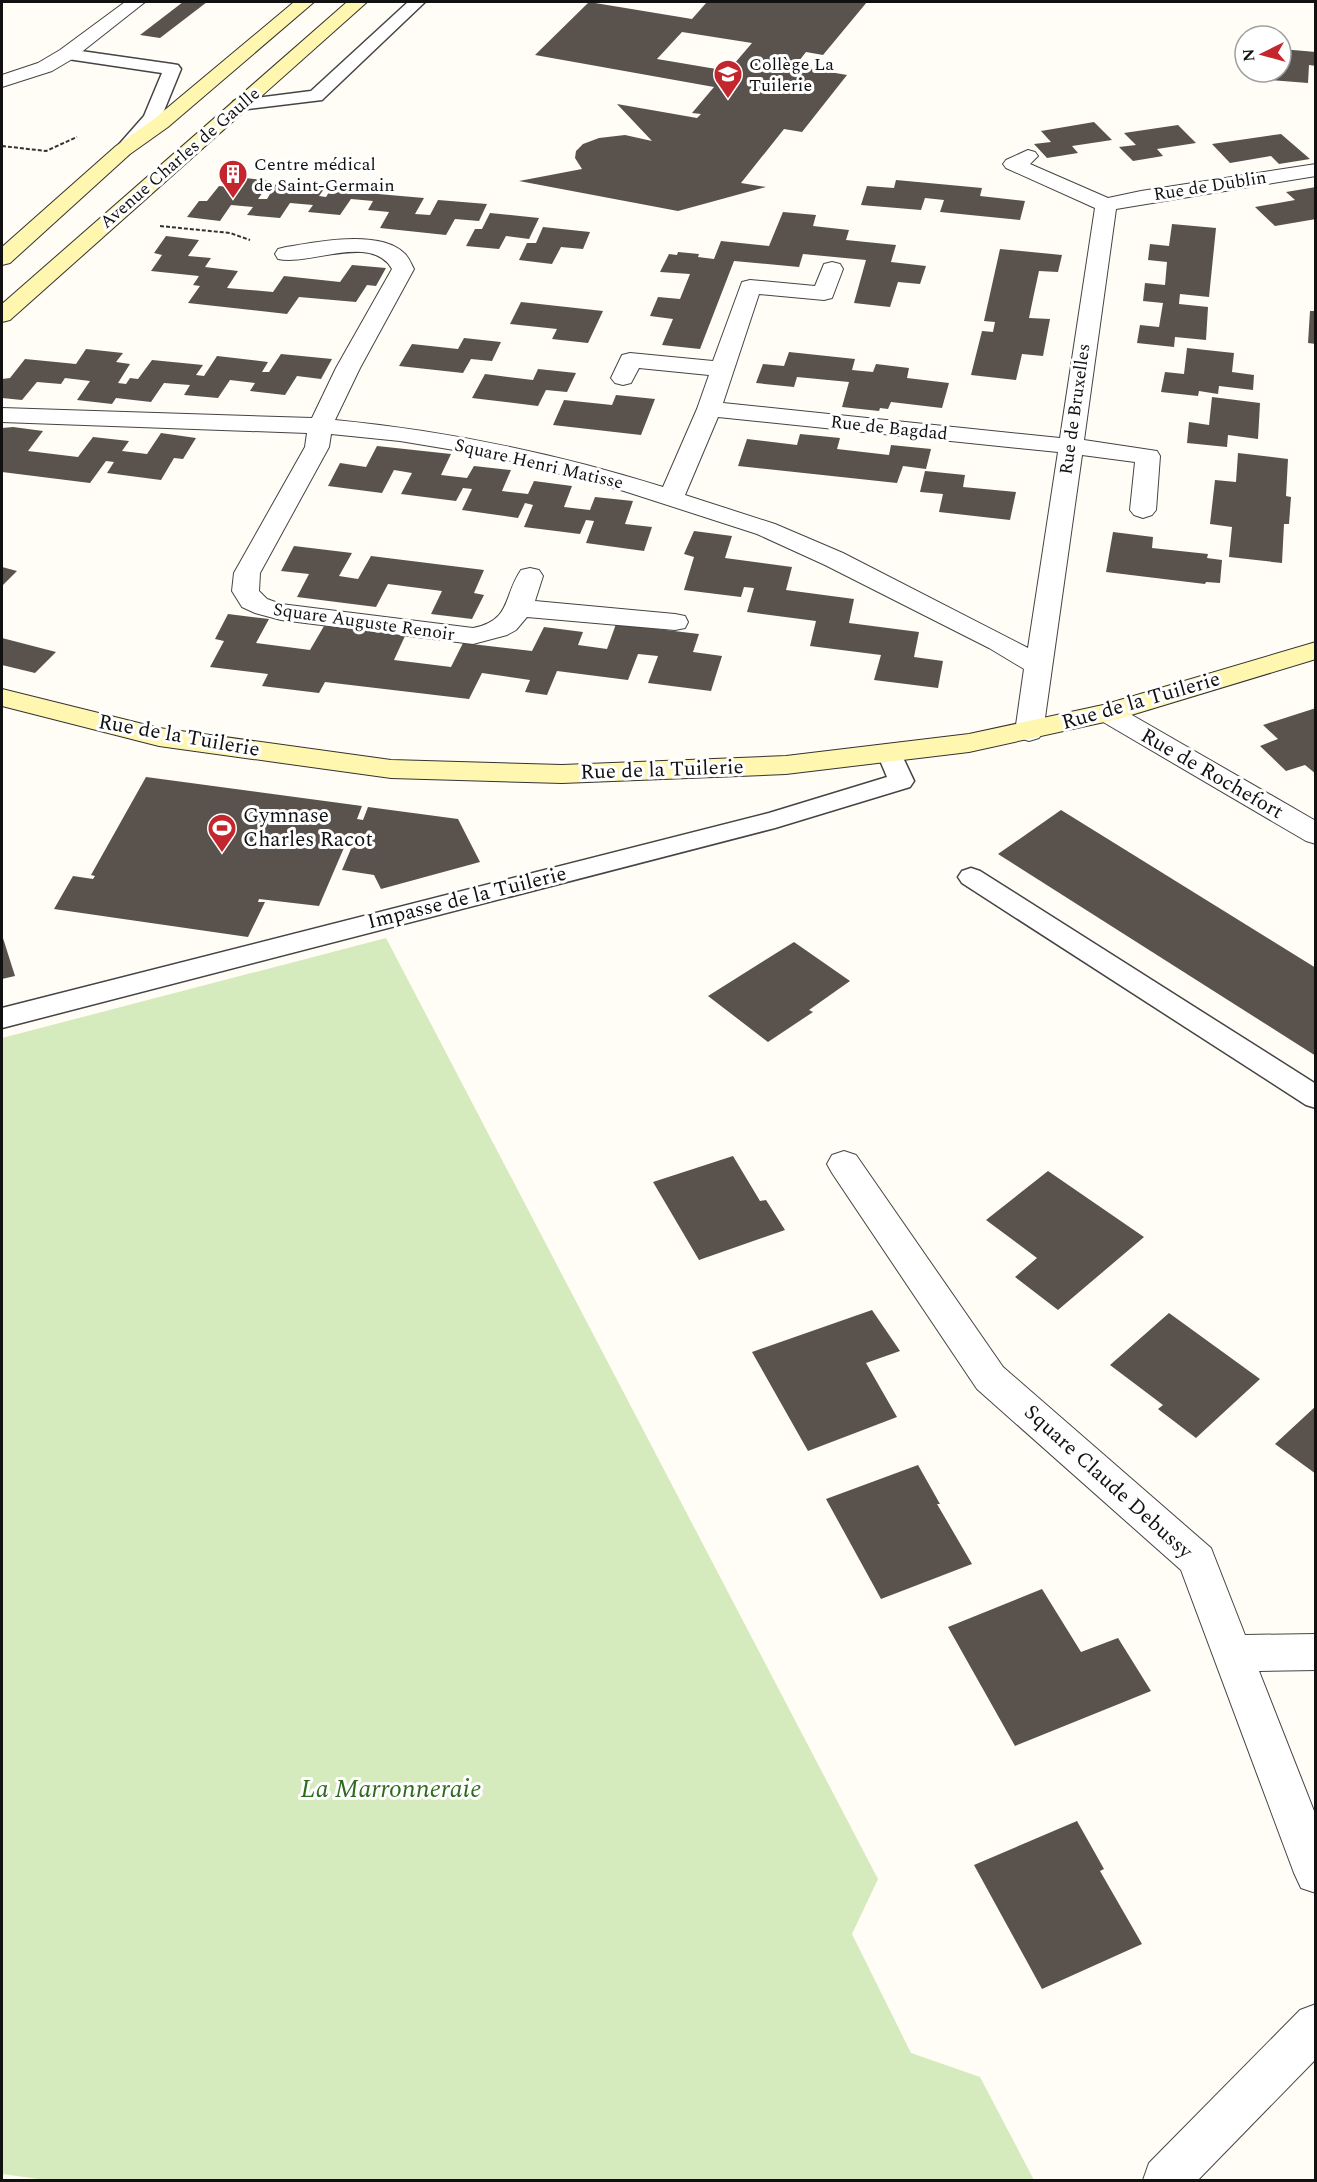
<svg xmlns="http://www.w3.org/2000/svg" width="1317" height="2182" viewBox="0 0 1317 2182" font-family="Spectral,serif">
  <rect width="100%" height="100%" fill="#fffdf5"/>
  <polygon fill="#d5ebbd" points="386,938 878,1879 852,1934 911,2053 980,2077 1034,2180 46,2180 2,2174 2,1038"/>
  <g fill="#5a524d" fill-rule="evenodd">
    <polygon points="183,2 207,2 160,38 140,35"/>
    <path d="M589 2 692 19 707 2H867L823 55 806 52 795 66 847 75 802 132 784 129 741 183 766 187 678 211 519 181 582 169 575 158 576 151 583 144 599 138 625 135 652 141 617 104 697 118 701 114 692 113 714 87 535 55ZM682 32 752 43 728 71 657 59Z"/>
    <polygon points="1281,49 1316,52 1316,66 1309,65 1308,83 1269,80 1270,72 1281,72"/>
    <polygon points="1094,122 1112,140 1072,146 1078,153 1047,158 1034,144 1051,142 1041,131"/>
    <polygon points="1178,125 1196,143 1157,149 1163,156 1133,161 1119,147 1136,145 1124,133"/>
    <polygon points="1281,134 1310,159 1279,164 1271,156 1230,163 1212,144"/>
    <polygon points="237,177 271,181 258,199 267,199 276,184 324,189 319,196 326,197 336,181 382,186 378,194 424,198 415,214 430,215 438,200 487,204 479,221 455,219 446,235 380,228 389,212 368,210 373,201 351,199 340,215 308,212 313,205 290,203 280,218 247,215 253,207 231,205 220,221 187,217 199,201 207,201 219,186 229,187"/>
    <polygon points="896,180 982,188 980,196 1025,201 1020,220 940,212 944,200 925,198 921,210 861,205 867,186 894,188"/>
    <polygon points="1316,187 1316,219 1275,226 1255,207 1295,200 1286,192"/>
    <polygon points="783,212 816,215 813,226 849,230 846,240 896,245 891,262 926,266 920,284 898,282 890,307 854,303 866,260 803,254 799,267 734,261 700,349 662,345 673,319 650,316 658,297 680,299 690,274 660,272 669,254 677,255 678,252 699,254 698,257 714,259 721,241 769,246"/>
    <polygon points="490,213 539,218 529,239 506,236 499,249 466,246 475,229 482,229"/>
    <polygon points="1172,224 1216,228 1209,297 1180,294 1179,304 1208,307 1206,340 1175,337 1174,347 1137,343 1140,325 1159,327 1163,303 1143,301 1145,283 1165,285 1167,262 1148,260 1150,244 1169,246"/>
    <polygon points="543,227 590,232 583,249 561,247 552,264 519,260 527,243 536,243"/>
    <polygon points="166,236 199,240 188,256 211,258 205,267 238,271 227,288 273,292 284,276 340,282 352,265 386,268 376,286 367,285 356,302 299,297 287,314 188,303 200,286 193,285 199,276 151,271 162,255 154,253"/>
    <polygon points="1000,249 1062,255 1058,272 1039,271 1034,294 1029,318 1050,319 1043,356 1022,354 1016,380 971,375 982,331 993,332 995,322 984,321"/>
    <polygon points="521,302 603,311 588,343 552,339 557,329 510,324"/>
    <polygon points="1310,311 1316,311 1316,344 1308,343"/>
    <polygon points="464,338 501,342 492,361 471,359 463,373 399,366 412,344 458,349"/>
    <polygon points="1187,348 1234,353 1232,372 1254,375 1253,390 1219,386 1218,394 1199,391 1198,396 1161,392 1165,372 1184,374"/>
    <polygon points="86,349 123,353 116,362 130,364 118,383 126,384 130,378 138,379 152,360 203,365 196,375 204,376 217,356 268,362 262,372 269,372 281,354 332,359 321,379 297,376 285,395 250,391 255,383 230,380 218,398 184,395 190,385 164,383 151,402 116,398 112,404 77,400 90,381 65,378 61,384 37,382 22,400 2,398 2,379 10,378 25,359 76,364"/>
    <polygon points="789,352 855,359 852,370 873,372 876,364 909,368 907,378 949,383 942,408 891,402 888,409 880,408 879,411 842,407 849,382 797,377 794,387 756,383 763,364 784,366"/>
    <polygon points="538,369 576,373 567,392 546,390 538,406 472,398 485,374 533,380"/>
    <polygon points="616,395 655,399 641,435 553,425 564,400 612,405"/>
    <polygon points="1212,397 1260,403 1258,439 1228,435 1227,447 1187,443 1189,422 1209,425"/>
    <polygon points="13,427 43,431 28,451 78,457 93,437 129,441 122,451 147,454 161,433 196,438 183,459 174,458 161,480 107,473 114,462 106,461 90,483 2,472 2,428"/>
    <polygon points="800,434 840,438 837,449 889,455 891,445 931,449 926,469 903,466 897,483 738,466 747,439 797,445"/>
    <polygon points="377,446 451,454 441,475 467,478 474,466 511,470 502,491 528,494 534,481 572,486 564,507 590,510 595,497 633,501 625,524 652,527 644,551 586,543 594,521 586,520 580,534 524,527 533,505 525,503 518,518 462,510 472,489 463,488 456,501 401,494 412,473 394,470 382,493 328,486 340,463 366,467"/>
    <polygon points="1238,453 1288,459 1286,496 1291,497 1289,524 1284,524 1282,563 1229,557 1232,527 1210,524 1215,480 1236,482"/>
    <polygon points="925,471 965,475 963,487 1016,492 1010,520 939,512 943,494 920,492"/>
    <polygon points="694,531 732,536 725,558 792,567 786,590 854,599 849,623 919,632 914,657 943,661 938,688 874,680 881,655 810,646 816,621 747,612 754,588 744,587 741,597 684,590 694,557 684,554"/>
    <polygon points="1113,532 1153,537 1152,548 1208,554 1207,558 1222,560 1220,583 1206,582 1205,584 1106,572"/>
    <polygon points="294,546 352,553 339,576 358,579 371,556 484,570 474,593 484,595 472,619 431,614 442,591 388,584 376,607 297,597 309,574 281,571"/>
    <polygon points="2,567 17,571 2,586"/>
    <polygon points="228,614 269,619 256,643 310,650 324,626 405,636 394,660 451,667 463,643 532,651 544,627 583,632 578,645 607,649 616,624 699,634 693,652 722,656 711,691 648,683 658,656 638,654 628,680 557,671 547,695 525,692 530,680 482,673 469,699 325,682 319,693 262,686 268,674 210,667 224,641 215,639"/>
    <polygon points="2,638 56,652 35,673 2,665"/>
    <polygon points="1316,708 1316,774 1305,765 1286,771 1260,746 1278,739 1263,725"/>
    <polygon points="146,777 362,806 357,819 363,820 368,807 458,819 480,862 381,889 374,875 342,870 353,844 346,843 319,906 259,899 258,902 265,902 248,937 54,909 73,876 93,879 95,876 91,875"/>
    <polygon points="1061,810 1316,968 1316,1056 998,854"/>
    <polygon points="2,935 15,976 2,979"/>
    <polygon points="794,942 850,981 809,1010 813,1012 768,1042 708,996"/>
    <polygon points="733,1156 760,1201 766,1200 785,1230 699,1260 653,1182"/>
    <polygon points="1048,1171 1144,1237 1058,1310 1015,1277 1037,1258 986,1220"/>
    <polygon points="872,1310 900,1351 866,1363 897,1417 808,1451 752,1352"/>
    <polygon points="1169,1313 1260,1379 1196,1438 1158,1409 1163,1405 1110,1365"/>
    <polygon points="1316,1406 1316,1474 1275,1444"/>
    <polygon points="918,1465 940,1504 937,1504 972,1564 881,1599 826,1499"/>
    <polygon points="1042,1589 1081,1652 1118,1638 1151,1691 1015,1746 948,1627"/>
    <polygon points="1077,1821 1104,1869 1100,1871 1142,1944 1042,1989 974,1865"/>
  </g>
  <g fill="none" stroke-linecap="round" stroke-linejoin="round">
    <g stroke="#444" stroke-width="3">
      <g id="lane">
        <polygon points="408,2 425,2 322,100 240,110 234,109 231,105 234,101 240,100 311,91"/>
        <polygon points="67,49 172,64 178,65 181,69 161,118 129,154 117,154 114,150 144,116 162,73 61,58 59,54"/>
        <polygon points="889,745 898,747 914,781 910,787 775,828 2,1028 2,1008 769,813 887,777 877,753 880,747"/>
        <polygon points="971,868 980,871 1316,1084 1316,1108 1306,1105 962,883 958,877 962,871"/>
      </g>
    </g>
    <g stroke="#444" stroke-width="2">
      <g id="street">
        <polygon points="125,2 145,2 74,58 52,71 2,87 2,75 38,63 60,50"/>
        <path d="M1028 150 1035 152 1038 156 1030 164 1108 198 1141 191 1316 164V176L1116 209 1084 440 1157 451 1160 456 1156 510 1152 515 1143 518 1134 515 1130 510 1135 462 1082 455 1043 732 1039 738 1029 741 1019 738 1015 732 1024 669 989 648 825 565 757 534 624 491 496 457 400 441 331 434 329 447 260 573 259 591 267 599 281 604 473 628C512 620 503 596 521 570L530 568 539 570 543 576 535 601 675 614 685 616 688 622 685 628 675 630 527 617 516 630 507 635 473 644 281 620 255 613 242 607 232 591 234 573 305 447 307 433 2 422V408L312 418 336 368 392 269C372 233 309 266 278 259L275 254 278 249 286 247C317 242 379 229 404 253 409 257 411 264 414 269L360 368 335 420C447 431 555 453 663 487L697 409 709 375 639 368 631 383 623 385 615 383 611 378 622 355 630 353 713 361 742 282 750 280 815 286 824 264 832 262 840 264 843 269 832 298 824 300 759 294 723 403 1060 438 1095 208 1006 168 1003 164 1006 160ZM718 417 1058 452 1028 648 843 553 775 524 685 495Z"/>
        <polygon points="1108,704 1118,707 1316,821 1316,844 1306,841 1098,719 1094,713 1098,707"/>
        <polygon points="844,1151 856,1155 1003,1367 1211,1548 1245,1635 1316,1634 1316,1670 1259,1671 1316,1816 1316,1893 1301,1888 1294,1873 1181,1570 977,1389 832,1173 827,1164 832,1155"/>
        <polygon points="1316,2004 1316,2059 1198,2180 1143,2180 1149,2163 1300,2010"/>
      </g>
    </g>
    <g stroke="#333" stroke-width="2">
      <g id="secondary">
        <polygon points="294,2 314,2 168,127 130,154 10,263 2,265 2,247 116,146 154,119"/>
        <polygon points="347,2 367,2 10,320 2,322 2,304"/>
        <polygon points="1316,642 1316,659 1118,719 969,752 786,774 562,783 391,778 159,746 2,706 2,689 159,728 391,760 562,765 786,756 969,734 1103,705"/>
      </g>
    </g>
    <g stroke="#333" stroke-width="2" stroke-dasharray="4 2" stroke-linecap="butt">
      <polyline points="2,146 46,151 77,137"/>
      <polyline points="160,226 230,233 250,240"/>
    </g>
    <use href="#lane" fill="#fff" fill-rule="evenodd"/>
    <use href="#street" fill="#fff" fill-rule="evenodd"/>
    <use href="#secondary" fill="#fff6b0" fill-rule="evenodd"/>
  </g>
  <defs>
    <g id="school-pin" transform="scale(1.5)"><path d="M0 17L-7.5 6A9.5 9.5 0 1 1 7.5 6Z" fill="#c4262e" stroke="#fff"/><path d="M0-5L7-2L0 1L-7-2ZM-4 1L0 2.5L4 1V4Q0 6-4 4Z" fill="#fff"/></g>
    <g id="building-pin" transform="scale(1.5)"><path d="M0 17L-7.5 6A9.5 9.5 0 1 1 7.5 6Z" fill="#c4262e" stroke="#fff"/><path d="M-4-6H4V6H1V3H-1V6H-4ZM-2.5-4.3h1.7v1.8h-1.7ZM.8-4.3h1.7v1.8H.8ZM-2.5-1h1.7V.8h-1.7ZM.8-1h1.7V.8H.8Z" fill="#fff"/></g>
    <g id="stadium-pin" transform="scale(1.5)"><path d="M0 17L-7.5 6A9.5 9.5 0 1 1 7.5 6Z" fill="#c4262e" stroke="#fff"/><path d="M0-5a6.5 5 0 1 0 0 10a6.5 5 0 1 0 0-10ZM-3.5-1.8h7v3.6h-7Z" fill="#fff"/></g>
  </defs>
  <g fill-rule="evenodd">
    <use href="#school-pin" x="728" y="74"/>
    <use href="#building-pin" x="233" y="174"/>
    <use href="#stadium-pin" x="222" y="828"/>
  </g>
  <g text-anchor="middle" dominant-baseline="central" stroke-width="6" stroke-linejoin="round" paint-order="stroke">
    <g font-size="18" fill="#111" stroke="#fff" text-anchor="start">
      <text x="749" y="64">Collège La<tspan x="749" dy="21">Tuilerie</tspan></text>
      <text x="254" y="164">Centre médical<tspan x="254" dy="21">de Saint-Germain</tspan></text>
    </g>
    <g font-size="18" fill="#111" stroke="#fff">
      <text transform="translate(180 158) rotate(-41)">Avenue Charles de Gaulle</text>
      <text transform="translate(1210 186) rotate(-9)">Rue de Dublin</text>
      <text transform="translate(1075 409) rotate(-82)">Rue de Bruxelles</text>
      <text transform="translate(889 428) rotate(6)">Rue de Bagdad</text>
      <text transform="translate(539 464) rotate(13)">Square Henri Matisse</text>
      <text transform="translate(364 622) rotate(8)">Square Auguste Renoir</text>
    </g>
    <g font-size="21" fill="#111" stroke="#fff">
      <text transform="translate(1141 701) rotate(-16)">Rue de la Tuilerie</text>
      <text transform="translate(179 736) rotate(10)">Rue de la Tuilerie</text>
      <text transform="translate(662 770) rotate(-2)">Rue de la Tuilerie</text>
      <text transform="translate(1212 774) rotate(30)">Rue de Rochefort</text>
      <text transform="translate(467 898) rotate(-14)">Impasse de la Tuilerie</text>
      <text transform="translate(1108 1482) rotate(42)">Square Claude Debussy</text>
    </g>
    <g font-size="21" fill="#111" stroke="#fff" text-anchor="start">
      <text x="243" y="816">Gymnase<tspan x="243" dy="24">Charles Racot</tspan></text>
    </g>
    <g font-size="26" font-style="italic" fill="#2f6b1f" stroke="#fff">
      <text x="391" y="1789">La Marronneraie</text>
    </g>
  </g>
  <rect width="1317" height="2182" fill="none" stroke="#111111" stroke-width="6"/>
  <g transform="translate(1263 54) rotate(265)"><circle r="28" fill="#ffffff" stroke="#a0a0a0" stroke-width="1.5"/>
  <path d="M0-4.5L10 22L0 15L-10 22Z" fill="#c4262e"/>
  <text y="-9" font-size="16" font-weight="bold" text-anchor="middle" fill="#111111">N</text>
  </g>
</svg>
